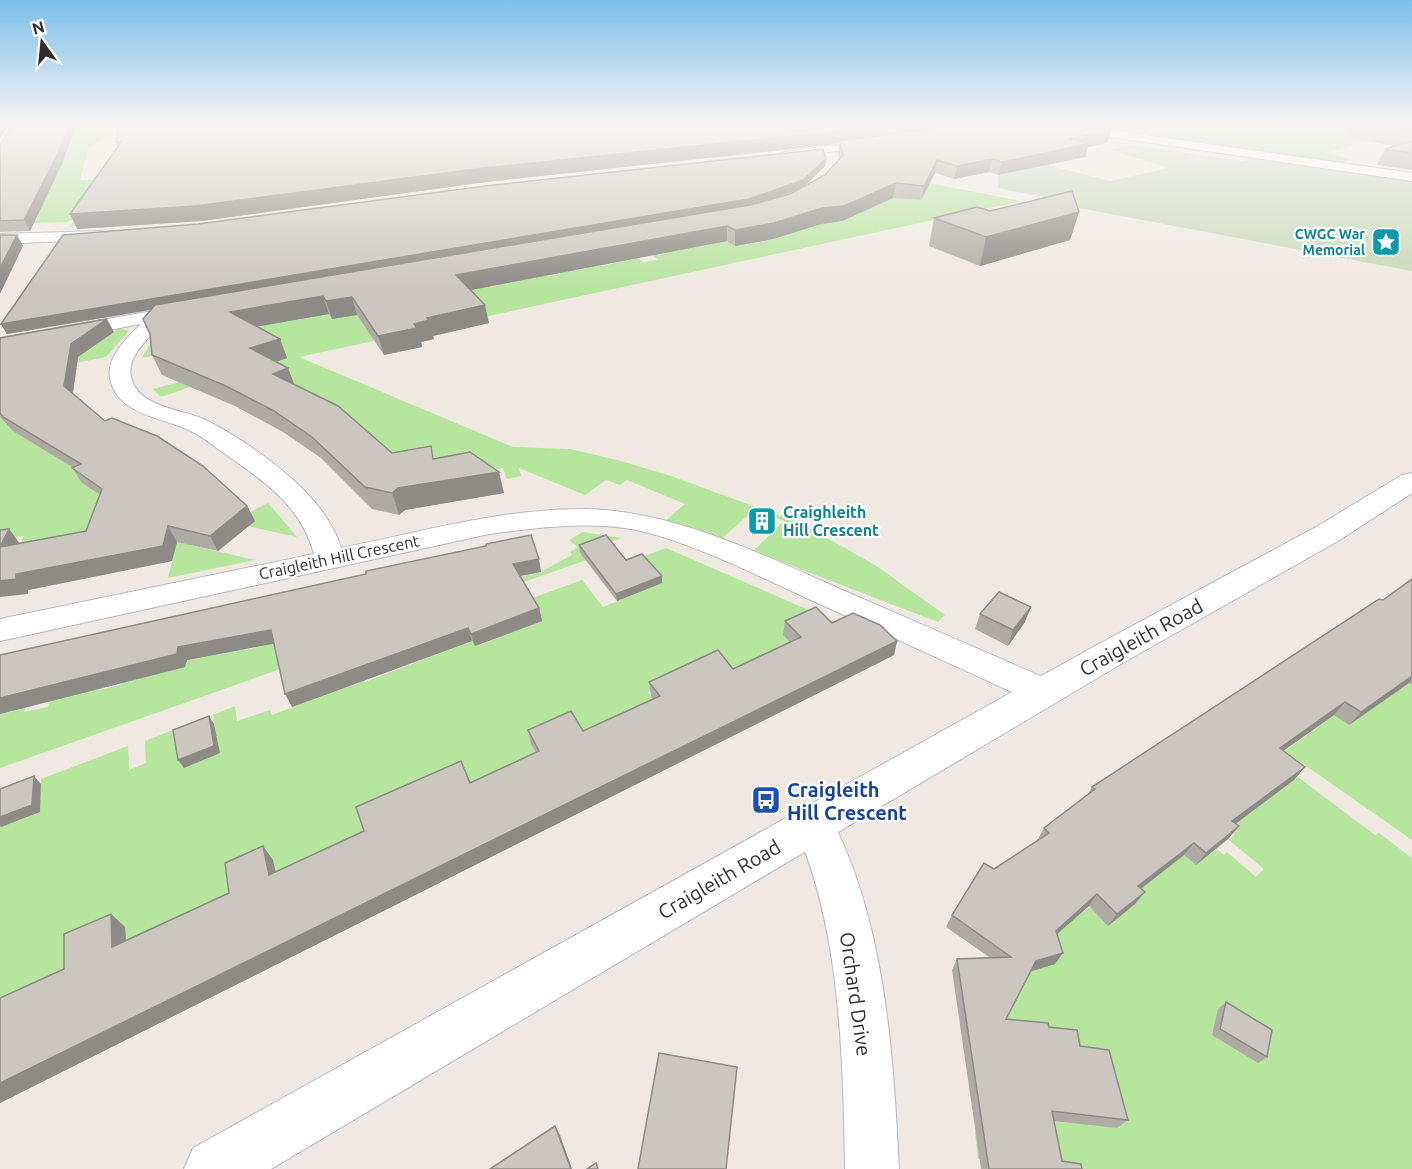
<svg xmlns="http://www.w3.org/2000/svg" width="1412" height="1169" viewBox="0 0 1412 1169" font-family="Ubuntu,sans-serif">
  <rect width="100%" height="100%" fill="#efe9e1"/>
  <g fill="#b6e59e">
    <polygon points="64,125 127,125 88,148 80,180 92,180 94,188 822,125 930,125 76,226 68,227 82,217 76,217 68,222 34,223 42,163 73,159 20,164"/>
    <polygon points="1069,125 1388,125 1383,137 1326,153 1351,159 1339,163"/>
    <polygon points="878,173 1021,201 299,357 513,447 570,449 621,461 671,476 800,523 875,565 945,615 938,622 753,551 784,521 755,509 719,541 665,521 685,504 627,480 620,485 606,480 585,495 519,468 521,476 507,479 503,468 439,480 237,371 161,397 153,389 240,366 180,350 142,358 153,339 292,320 328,311 332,319 546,273 549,276 559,274 557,271 586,269 579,261 603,266 636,257 643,262 658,260 650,253 727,241 817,217 841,222"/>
    <polygon points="119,328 129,331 106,357 60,366 76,359"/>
    <polygon points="0,417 6,424 246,514 268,503 297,537 221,520 190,545 255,560 168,578 177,541 120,541 110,573 102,575 112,540 12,563 24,536 11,538 0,547"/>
    <polygon points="583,532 622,538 587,550 592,558 451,608 448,592 541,572 572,555 570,552 578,547 569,540"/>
    <polygon points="666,548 850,628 733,683 660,686 648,692 664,715 539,758 372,845 0,1018 0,794 40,812 41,779 128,746 129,770 146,763 145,741 178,728 185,767 219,753 213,715 235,706 237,721 270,710 272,715 327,694 358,662 365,682 440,653 463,623 475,646 498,638 485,615 582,580 603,607 662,583 639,558"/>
    <polygon points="374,636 0,768 0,714 15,711 19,699 28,697 24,712 48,707 54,691 100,680 99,690 121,685 123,675 205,656 246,638 245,650 284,641"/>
    <polygon points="1401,678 1412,685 1412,840 1285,751 1334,715"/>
    <polygon points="1298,777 1375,835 1379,833 1412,858 1412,1169 1051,1169 978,1159 975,1132 1046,1145 982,971 989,956 1043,941 1090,907 1109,925 1118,887 1184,855 1196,865 1217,849 1224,855 1227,852 1256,877 1264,869 1229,840 1235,835 1222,824 1238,812 1245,816"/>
  </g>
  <polygon fill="#c8d9b8" points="1132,145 1242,161 1251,157 1412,180 1412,271 1079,208 1075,203 998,188 998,175 1047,165 1110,181 1169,168 1110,150"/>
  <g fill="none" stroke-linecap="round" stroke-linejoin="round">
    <g stroke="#b4b7c1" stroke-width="2">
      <g id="minor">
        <polygon points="20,125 6,129 1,126 1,125"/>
        <polygon points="879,140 885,143 883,145 784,158 778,155 784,152"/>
        <polygon points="102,231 107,233 110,236 107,239 0,244 0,234"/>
        <path d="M186 305 192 306 195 310 192 314 164 320C152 336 126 355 131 377 138 409 185 409 208 421 255 446 326 495 341 548 421 532 501 509 582 509 670 509 761 554 840 589 912 620 984 651 1056 683L1061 692 1056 701 1044 705 1032 701C954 666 877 630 800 595 750 572 678 536 625 528 580 522 534 528 489 534L0 641V619L314 554C302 507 263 480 225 454 214 446 203 437 191 431 164 417 117 416 110 378 106 357 128 337 141 324L0 350V338Z"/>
        <path d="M814 807 828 812C885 919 893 1050 899 1169H845C843 1058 841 927 794 825L800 812Z"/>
      </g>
    </g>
    <g stroke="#b4b7c1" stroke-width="2">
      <polygon id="tertiary" points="1043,125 1074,125 1412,173 1412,181 1049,128"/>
    </g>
    <g stroke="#b4b7c1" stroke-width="2">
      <polygon id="secondary" points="1412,473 1412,493 1338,541 1121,664 271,1169 184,1169 193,1148 1095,646 1316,527 1402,475"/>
    </g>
    <use href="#minor" fill="#fff" fill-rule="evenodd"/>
    <use href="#tertiary" fill="#fff" fill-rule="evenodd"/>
    <use href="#secondary" fill="#fff" fill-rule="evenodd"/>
  </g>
  <g fill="#afaba4" fill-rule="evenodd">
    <polygon points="13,125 76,125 62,164 30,231 0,232 0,144 1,144"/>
    <path d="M119 125 1107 143 1088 147 1085 157 998 175 989 172 954 179 935 173 921 200 893 198 842 221 821 224 773 239 735 246 727 241 471 290 489 323 433 336 434 339 421 342 422 347 384 355 357 315 332 319 329 314 257 326 280 339 287 358 276 362 288 368 294 384 392 453 435 458 504 493 405 510 399 515 372 509 321 458 283 432 235 406 162 375 152 355 151 310 7 334 1 324 198 224 825 166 805 186 825 175 839 159 838 154 839 143 486 182 201 221 77 229 118 147ZM798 190 790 194 775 198Z"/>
    <polygon points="1350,125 1412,125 1412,170 1377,165 1385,149 1394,146 1344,137"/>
    <polygon points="990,211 1079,212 1070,240 980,266 929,246 934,218"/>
    <polygon points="114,332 78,357 73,393 105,421 247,506 255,521 218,551 177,542 172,561 28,590 28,594 9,529 20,544 86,531 100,495 81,482 72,467 13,431 0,417 0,338"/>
    <polygon points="579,545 626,560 662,576 662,583 617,601 580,553"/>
    <polygon points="541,572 520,576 539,608 542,621 475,646 472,641 292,707 274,643 187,660 185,667 0,714 0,655"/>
    <polygon points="1412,579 1412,685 1409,683 1349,725 1334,715 1283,751 1294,780 1236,823 1239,826 1228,839 1196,865 1184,855 1141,889 1135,904 1108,926 1089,906 1057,934 1055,964 1030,972 1006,1019 1049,1027 1080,1046 1128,1120 1117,1128 1054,1121 1062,1161 1082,1169 981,1169 952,970 957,959 989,957 946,927 952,915 1037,841 1044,828 1088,794 1092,787 1383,600"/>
    <polygon points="980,614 1025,622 1008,646 975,629"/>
    <polygon points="785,621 832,623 897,641 894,655 0,1103 0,998 64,969 111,914 125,927 126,941 229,893 273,860 275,872 536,753 531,744 528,730 583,731 653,699 651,696 649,682 733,669 790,642 783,635"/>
    <polygon points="1226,1002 1267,1057 1258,1063 1212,1035 1218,1009"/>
  </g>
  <g fill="#8e8b86">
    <polygon points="0,125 9,125 0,137"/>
    <polygon points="69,125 76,125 62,164 30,231 24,220"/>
    <polygon points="884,125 969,125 839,141 839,143 828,145 486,182 201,221 77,229 70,214 483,168"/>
    <polygon points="1111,131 1107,143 1088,147 1085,157 998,175 1002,162 1069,139"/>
    <polygon points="122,141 121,155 116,142"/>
    <polygon points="826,159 825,166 803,188 748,208 7,334 1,324"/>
    <polygon points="992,159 989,172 954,179 957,166"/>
    <polygon points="937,160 935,173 921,200 924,186"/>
    <polygon points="896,183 893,198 842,221 821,224 773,239 735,246 735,230 822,208"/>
    <polygon points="1079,212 1070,240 980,266 986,237"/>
    <polygon points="727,226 727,241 460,292 456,275"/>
    <polygon points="17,235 23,246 0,294 0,268"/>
    <polygon points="323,296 329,314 238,330 230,312"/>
    <polygon points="352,297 357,315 332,319 326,301"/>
    <polygon points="485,305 489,323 433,336 434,339 421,342 422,347 384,355 378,336 414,324 427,318"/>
    <polygon points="107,319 114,332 78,357 72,399 64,386 71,344"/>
    <polygon points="280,339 287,358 258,368 250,348"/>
    <polygon points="288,368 295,387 273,374"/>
    <polygon points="499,472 504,493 405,510 399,515 392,493 398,488"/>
    <polygon points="247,506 255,521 218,551 210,536"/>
    <polygon points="168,526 177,542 172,561 28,590 28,594 0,597 0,581 16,574"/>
    <polygon points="9,529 20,544 0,548"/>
    <polygon points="539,559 541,572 515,577 513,564"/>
    <polygon points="662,576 662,583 617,601 616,594"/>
    <polygon points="1031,607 1025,622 1008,646 1013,630"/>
    <polygon points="539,608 542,621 475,646 471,634"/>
    <polygon points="468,628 472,641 292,707 285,694"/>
    <polygon points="271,630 278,643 187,660 185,667 0,714 0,698 178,647"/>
    <polygon points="897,641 894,655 0,1103 0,1083"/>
    <polygon points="1412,676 1412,679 1409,683 1349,725 1361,712"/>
    <polygon points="1345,702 1334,715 1269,761 1280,748"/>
    <polygon points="209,716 214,724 220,753 184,768 178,760"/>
    <polygon points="1305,767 1294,780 1222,834 1232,821"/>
    <polygon points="34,776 41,784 40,812 1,827 0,826 0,817"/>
    <polygon points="1239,826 1228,839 1196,865 1206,853"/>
    <polygon points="1194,843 1184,855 1129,898 1138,886"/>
    <polygon points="263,846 273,860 279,888 269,875"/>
    <polygon points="1145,892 1135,904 1108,926 1117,914"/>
    <polygon points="1097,894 1089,906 1048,942 1056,931"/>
    <polygon points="111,914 125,927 127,960 112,947"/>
    <polygon points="1063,953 1055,964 1028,972 1036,961"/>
    <polygon points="555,1126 560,1135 572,1169 571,1169"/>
  </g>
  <g fill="#cbc7bf" stroke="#8e8b86" stroke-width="1.5">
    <polygon points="13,125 69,125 57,155 24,220 0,221 0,144 1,144"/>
    <polygon points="119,125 884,125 829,132 483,168 195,206 70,214 122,141 116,142"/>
    <polygon points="961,125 1092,125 1111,128 1111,131 1069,139 1088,144 1002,162 992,159 957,166 937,160 924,186 896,183 844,206 822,208 774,223 735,230 727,226 456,275 485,305 427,318 429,320 414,324 417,328 378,336 352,297 326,301 323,296 230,312 280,339 250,348 288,368 273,374 338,406 392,453 431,446 433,459 470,452 499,472 398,488 392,493 365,487 312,437 274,411 226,386 152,355 150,334 143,319 155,305 750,205 790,194 825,175 843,155 839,141"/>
    <polygon points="1364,125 1412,125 1412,133"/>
    <polygon points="1412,141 1412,153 1385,149"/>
    <polygon points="823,149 826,159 803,180 749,199 1,324 63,235 198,224 485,186"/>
    <polygon points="1072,191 1079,212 986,237 934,218 977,207 990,211"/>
    <polygon points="0,235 17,235 0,268"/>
    <polygon points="107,319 71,344 64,386 105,421 112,418 157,436 203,466 247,506 210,536 168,526 163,546 16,574 16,579 0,581 0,547 86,531 102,489 72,468 81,464 3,417 0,413 0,338"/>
    <polygon points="9,529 0,547 0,530"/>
    <polygon points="531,535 539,559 513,564 539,608 471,634 468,628 285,694 271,630 178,647 177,654 0,698 0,655 366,574 366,571 486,546 486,544"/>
    <polygon points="606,535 626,560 642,554 662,576 616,594 579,545"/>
    <polygon points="1412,579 1412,676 1361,712 1345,702 1280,748 1305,767 1232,821 1239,826 1206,853 1194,843 1138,886 1145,892 1117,914 1097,894 1056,931 1063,953 1036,961 1006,1019 1048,1023 1049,1027 1077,1030 1080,1046 1109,1050 1128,1120 1052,1111 1062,1161 1081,1164 1082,1169 989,1169 957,959 1011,957 952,915 984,863 994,869 1049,833 1044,828 1095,789 1092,787 1379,599 1383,600"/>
    <polygon points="999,592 1031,607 1013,630 980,614"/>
    <polygon points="816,607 832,623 853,613 880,625 897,641 0,1083 0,998 64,969 64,934 111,914 112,947 229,893 225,863 263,846 269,875 364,831 356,807 461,761 470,783 539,751 528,730 571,711 583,731 660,696 649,682 718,650 733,669 801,637 785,621"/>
    <polygon points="209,716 214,746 178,760 173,730"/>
    <polygon points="34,776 32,805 0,817 0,789"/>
    <polygon points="1226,1002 1272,1030 1267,1057 1220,1029"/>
    <polygon points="659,1053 737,1067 726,1169 638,1169"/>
    <polygon points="555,1126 571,1169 490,1169"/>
    <polygon points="596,1163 598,1169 587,1169"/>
  </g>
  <linearGradient id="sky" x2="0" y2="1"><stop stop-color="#7abfeb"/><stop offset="0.43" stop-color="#f8f5f2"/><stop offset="1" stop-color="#f8f5f2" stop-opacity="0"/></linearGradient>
  <rect width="1412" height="289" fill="url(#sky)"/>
  <defs>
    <g id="sight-square" transform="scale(1.5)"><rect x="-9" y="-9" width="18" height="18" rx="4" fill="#0f9aa8" stroke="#fff"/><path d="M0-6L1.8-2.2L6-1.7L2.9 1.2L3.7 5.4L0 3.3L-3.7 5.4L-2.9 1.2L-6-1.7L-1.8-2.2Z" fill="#fff"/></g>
    <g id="building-square" transform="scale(1.5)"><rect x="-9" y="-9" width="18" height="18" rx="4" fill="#0f9aa8" stroke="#fff"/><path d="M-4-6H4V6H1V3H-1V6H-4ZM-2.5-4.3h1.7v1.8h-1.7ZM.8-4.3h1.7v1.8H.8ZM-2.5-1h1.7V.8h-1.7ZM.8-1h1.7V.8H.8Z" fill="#fff"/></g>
    <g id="bus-square" transform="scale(1.5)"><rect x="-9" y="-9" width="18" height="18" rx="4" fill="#1a4fb4" stroke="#fff"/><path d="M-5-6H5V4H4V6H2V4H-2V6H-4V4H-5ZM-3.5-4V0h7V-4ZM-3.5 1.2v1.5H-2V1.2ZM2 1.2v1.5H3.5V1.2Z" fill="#fff"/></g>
  </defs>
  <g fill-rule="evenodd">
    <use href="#sight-square" x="1386" y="242"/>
    <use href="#building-square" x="762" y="521"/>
    <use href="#bus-square" x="766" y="800"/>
  </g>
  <g text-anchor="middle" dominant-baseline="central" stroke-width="4.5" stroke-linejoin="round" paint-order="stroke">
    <g font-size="14" font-weight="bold" fill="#0d838f" stroke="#fff" text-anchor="end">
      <text x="1365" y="234">CWGC War<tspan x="1365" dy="16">Memorial</tspan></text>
    </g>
    <g font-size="16" font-weight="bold" fill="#0d838f" stroke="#fff" text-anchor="start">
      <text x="783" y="512">Craighleith<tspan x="783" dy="18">Hill Crescent</tspan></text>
    </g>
    <g font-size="16" fill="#2e2e2e" stroke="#fff">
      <text transform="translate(339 557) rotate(-12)">Craigleith Hill Crescent</text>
    </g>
    <g font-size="20" fill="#2e2e2e" stroke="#fff">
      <text transform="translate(1141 637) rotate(-29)">Craigleith Road</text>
      <text transform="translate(719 879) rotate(-30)">Craigleith Road</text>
      <text transform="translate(856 994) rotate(82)">Orchard Drive</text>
    </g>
    <g font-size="20" font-weight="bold" fill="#164399" stroke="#fff" text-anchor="start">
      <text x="787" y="789">Craigleith<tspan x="787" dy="23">Hill Crescent</tspan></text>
    </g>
  </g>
  <g transform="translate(42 42) rotate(345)" stroke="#ffffff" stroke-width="4.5" paint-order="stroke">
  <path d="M0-4.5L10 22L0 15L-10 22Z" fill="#2e2e2e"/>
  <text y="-9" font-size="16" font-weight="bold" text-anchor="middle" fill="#2e2e2e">N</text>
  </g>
</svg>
